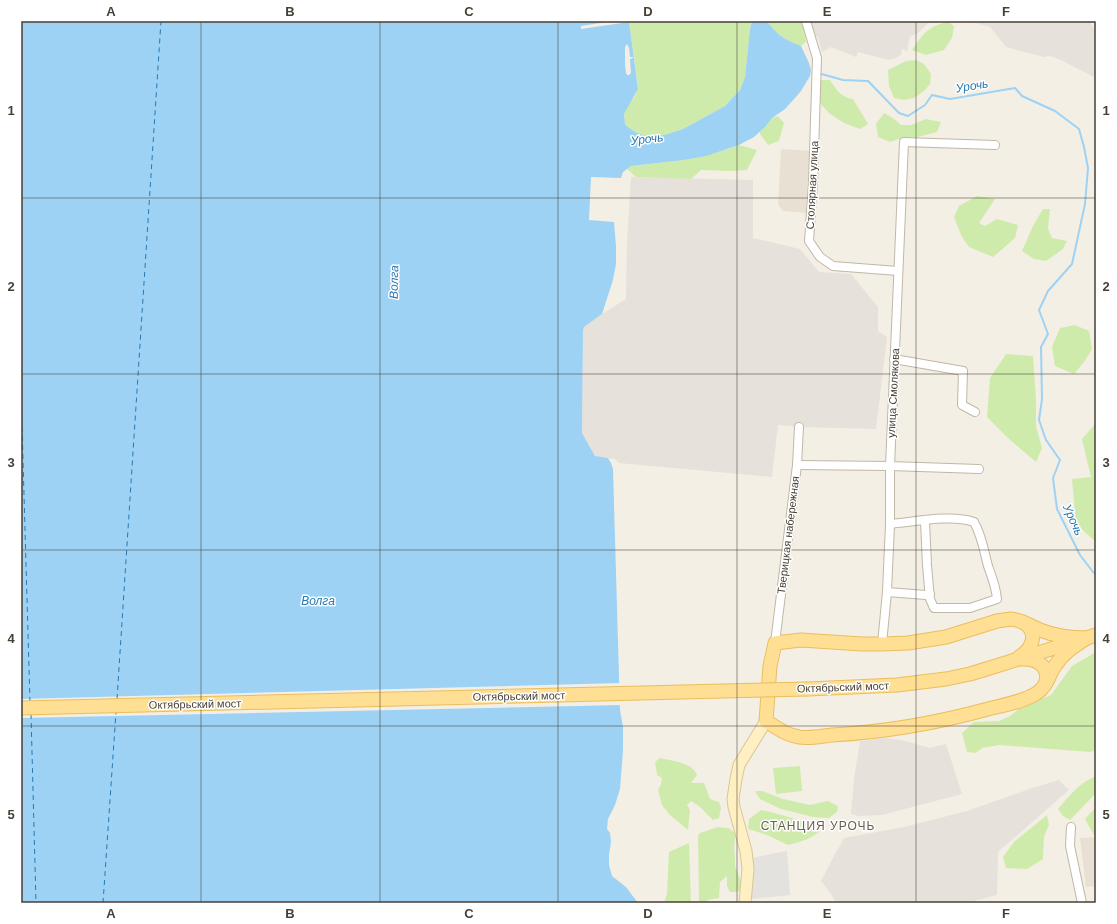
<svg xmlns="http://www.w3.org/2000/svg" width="1117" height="924" viewBox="0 0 1117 924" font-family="Arial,sans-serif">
  <rect width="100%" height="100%" fill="#f4efe5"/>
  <g fill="#e8e1d3">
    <polygon points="781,149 812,151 808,213 783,211 778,205"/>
    <polygon points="1096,837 1096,886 1086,887 1080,838"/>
  </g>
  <g fill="#e6e1da">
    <polygon points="810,21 930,21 917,34 910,36 907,51 902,49 901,55 894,59 889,60 858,52 856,57 831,47 822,52 818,37 814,38"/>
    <polygon points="969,21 1090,21 1093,28 1096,28 1096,78 1061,60 1050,56 1044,57 1006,47 990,27"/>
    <polygon points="631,177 753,180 753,238 800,249 819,272 851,274 878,307 878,331 887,337 876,429 799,427 778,425 772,477 619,463 615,459 599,457 595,456 582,433 583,328 602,314 626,299 627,243"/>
    <polygon points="885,738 902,740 930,748 946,744 962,794 882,815 859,816 851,814 854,779 860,741"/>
    <polygon points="1059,780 1069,790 998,852 997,895 966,903 836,903 831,894 821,881 834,856 844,838 904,827 967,811 1032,788"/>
  </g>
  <g fill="#cfebac">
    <polygon points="629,21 752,21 750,29 745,77 740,90 725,106 683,129 664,135 654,136 643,135 635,132 628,127 625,124 624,114 627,107 635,96 638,87"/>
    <path d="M767 21H802L806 42 801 46C784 39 778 36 767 21Z"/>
    <path d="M948 22 954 26 952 38 944 50 926 55 912 50C923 34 928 26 948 22Z"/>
    <polygon points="916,60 924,64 931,74 930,84 924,91 914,98 904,100 894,98 889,86 888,70 906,61"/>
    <path d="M820 80H830C837 90 840 97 853 99L868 124 860 129 844 123 830 114 819 102Z"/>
    <polygon points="884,113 893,118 901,125 911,125 926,119 941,122 937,132 918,137 899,139 890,142 878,137 876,124"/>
    <polygon points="778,116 784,123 779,141 768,145 760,134 760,132 772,118"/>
    <polygon points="739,145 757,150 747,170 729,171 701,170 691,179 636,177 626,168 631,166 684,160 725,150"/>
    <polygon points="977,196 995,199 979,223 985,226 997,219 1018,225 1015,238 993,257 969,247 962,237 954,217 959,206"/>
    <polygon points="1043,209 1050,209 1048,229 1052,238 1067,241 1063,249 1046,261 1034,259 1022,251 1033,226"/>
    <polygon points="1075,325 1089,331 1092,349 1084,362 1074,374 1055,366 1052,347 1060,328"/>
    <polygon points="1006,354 1033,356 1036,400 1036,426 1042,448 1036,462 1009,439 987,417 990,378"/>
    <polygon points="1096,423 1096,542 1076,524 1072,479 1091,477 1082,439"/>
    <polygon points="1096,652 1096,750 1090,752 999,745 982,748 976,753 967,752 962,733 974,722 999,721 1010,716 1021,707 1051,695 1072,666"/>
    <path d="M660 758C672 761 692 762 697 775L691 783H704L710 799 719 802 721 808 719 818 713 820 699 806 691 801 687 805 690 810 688 830 669 814 662 805 658 790 661 784 662 778 657 775 655 762Z"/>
    <polygon points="800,766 802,791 776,794 773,768"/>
    <path d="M1096 776V793L1070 820 1063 816 1058 809C1069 796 1079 783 1096 776Z"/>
    <polygon points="755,791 762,791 783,799 810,805 828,801 838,806 837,812 829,818 813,817 781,809 760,799"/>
    <polygon points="1096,807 1096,837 1095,837 1085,819"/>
    <path d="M761 810C782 814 801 820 820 831 811 839 800 842 788 845L767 835 748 829 749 819Z"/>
    <polygon points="1047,815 1049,825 1044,837 1043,859 1027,869 1006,868 1003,857 1014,842"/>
    <polygon points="718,827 728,828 735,833 735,840 734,848 735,857 735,866 741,882 741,890 736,892 730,892 727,886 727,876 720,882 719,898 708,900 706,903 702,903 699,901 698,836 700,833"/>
    <polygon points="689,843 691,903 664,903 667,894 669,852"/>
  </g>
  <polygon fill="#e4e2de" points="787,851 790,895 752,899 751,858"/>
  <path fill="#9ed2f4" d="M21 21H629L638 89 624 114 625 124 628 127 635 132 643 135 654 136 664 135 683 129 725 106 740 90 745 77 750 29 752 21H767C778 36 784 39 801 46L809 63 811 70 810 76 801 91 795 98 785 109 772 118 765 127 754 137 739 145 706 156 684 160 631 166 623 172 621 178 591 177 589 220 614 222 616 246V264L613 280 602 314 584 327 583 330 582 433 595 456 608 458 611 463 613 469 620 710 623 727V751L620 789 615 805 608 819 607 829 610 833 611 842 609 855V865L612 876 626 887 638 903H21Z"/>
  <g fill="#f4efe5">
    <polygon points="614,21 629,21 629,22 581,29 581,26"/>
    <polygon points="627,44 629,48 630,57 633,57 633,58 630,59 631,73 629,75 627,75 626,73 625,65 625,47"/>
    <polygon points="621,683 622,705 21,718 21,699"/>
  </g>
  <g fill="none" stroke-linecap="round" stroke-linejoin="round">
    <polyline stroke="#9ed2f4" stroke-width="2" points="818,73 843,80 868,81 899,113 908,116 925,105 932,95 950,99 1015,88 1022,96 1055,111 1079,129 1084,147 1088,168 1085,204 1072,264 1048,291 1039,310 1048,334 1041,347 1042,399 1039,420 1046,440 1060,460 1053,478 1057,509 1080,555 1093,572 1096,574"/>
    <g stroke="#2679b1" stroke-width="1" stroke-dasharray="5 4" stroke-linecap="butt">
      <polyline points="21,391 30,702"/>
      <polyline points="117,699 161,21"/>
      <polyline points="31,714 36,903"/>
      <polyline points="103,903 116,712"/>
    </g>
    <g stroke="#c0b7a7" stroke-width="10">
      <g id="street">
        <polyline points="806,21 817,58 813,183 809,241 820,257 833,266 898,271"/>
        <polyline points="894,359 963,371 962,405 975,412"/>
        <polyline points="797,465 890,466 979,469"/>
        <path d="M890 524C914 522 951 514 974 522 982 536 984 551 988 566 992 577 996 587 997 599L970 608H934L930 599 927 565 925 521"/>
        <polyline points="887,592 926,595 930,594"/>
        <polyline points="775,643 797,465 799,427"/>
        <polyline points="882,644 887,592 890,524 890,466 904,142 995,145"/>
        <polyline points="1071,827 1070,846 1082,903"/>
      </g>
    </g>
    <g stroke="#dac694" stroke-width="13">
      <polyline id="secondary" points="745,903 748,869 746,851 734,807 733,799 736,779 739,765 766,721"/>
    </g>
    <g stroke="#eabe5d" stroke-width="15">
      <g id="primary">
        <path d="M1011 619C1022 620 1030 626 1040 630 1055 636 1070 638 1087 638 1074 646 1063 653 1055 666 1049 674 1047 687 1037 693 1023 702 1004 705 988 709 937 723 885 732 832 735 822 736 809 739 799 737 786 735 777 728 766 721L770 666 775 643 801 640 862 644H882L908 643 946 637 997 621Z"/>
        <path d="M1019 657C1033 649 1039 632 1023 622"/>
        <path d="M1022 659C1036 658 1050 666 1046 682"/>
        <polyline points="808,689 897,685 946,679 970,674 996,666 1096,635"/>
      </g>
    </g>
    <use href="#street" stroke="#fff" stroke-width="8"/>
    <use href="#secondary" stroke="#fff0c4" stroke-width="11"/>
    <use href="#primary" stroke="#ffdf93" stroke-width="13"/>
    <g stroke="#eabe5d" stroke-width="15" stroke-linecap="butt">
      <polyline id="primary-bridge" points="21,708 808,689"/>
    </g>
    <use href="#primary-bridge" stroke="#ffdf93" stroke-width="13"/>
  </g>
  <path fill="none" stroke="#473f34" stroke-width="1" stroke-opacity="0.55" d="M201 21V903M380 21V903M558 21V903M737 21V903M916 21V903M21 198H1096M21 374H1096M21 550H1096M21 726H1096"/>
  <g text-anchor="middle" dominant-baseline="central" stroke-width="3" stroke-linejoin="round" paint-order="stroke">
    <g font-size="11" fill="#473f34" stroke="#fff">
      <text transform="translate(812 185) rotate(-87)">Столярная улица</text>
      <text transform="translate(893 393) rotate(-87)">улица Смолякова</text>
      <text transform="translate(788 535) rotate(-83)">Тверицкая набережная</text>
      <text transform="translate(843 687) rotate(-2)">Октябрьский мост</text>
      <text transform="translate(519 696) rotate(-1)">Октябрьский мост</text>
      <text transform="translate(195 704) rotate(-1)">Октябрьский мост</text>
    </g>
    <g font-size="12" font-style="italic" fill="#2679b1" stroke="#fff">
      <text transform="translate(972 86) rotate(-9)">Урочь</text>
      <text transform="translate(647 139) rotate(-7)">Урочь</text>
      <text transform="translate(394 282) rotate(-89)">Волга</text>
      <text transform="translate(1073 520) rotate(66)">Урочь</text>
      <text x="318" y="601">Волга</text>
    </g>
    <g font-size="12" letter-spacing="1" fill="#6a5d4b" stroke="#fff">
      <text x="818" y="826">СТАНЦИЯ УРОЧЬ</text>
    </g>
  </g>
  <rect width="1117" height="924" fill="none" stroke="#ffffff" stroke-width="44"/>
  <rect x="22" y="22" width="1073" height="880" fill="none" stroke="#473f34" stroke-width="1.5"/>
  <g font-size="13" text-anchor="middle" font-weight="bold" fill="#473f34">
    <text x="111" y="16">A</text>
    <text x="290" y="16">B</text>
    <text x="469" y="16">C</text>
    <text x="648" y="16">D</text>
    <text x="827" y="16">E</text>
    <text x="1006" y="16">F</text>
    <text x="11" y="115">1</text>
    <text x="1106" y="115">1</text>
    <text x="11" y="291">2</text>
    <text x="1106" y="291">2</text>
    <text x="11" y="467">3</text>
    <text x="1106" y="467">3</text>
    <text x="11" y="643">4</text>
    <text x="1106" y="643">4</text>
    <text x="11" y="819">5</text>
    <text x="1106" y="819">5</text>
    <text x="111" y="918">A</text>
    <text x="290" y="918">B</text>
    <text x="469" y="918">C</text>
    <text x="648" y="918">D</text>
    <text x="827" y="918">E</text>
    <text x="1006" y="918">F</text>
  </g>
</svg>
